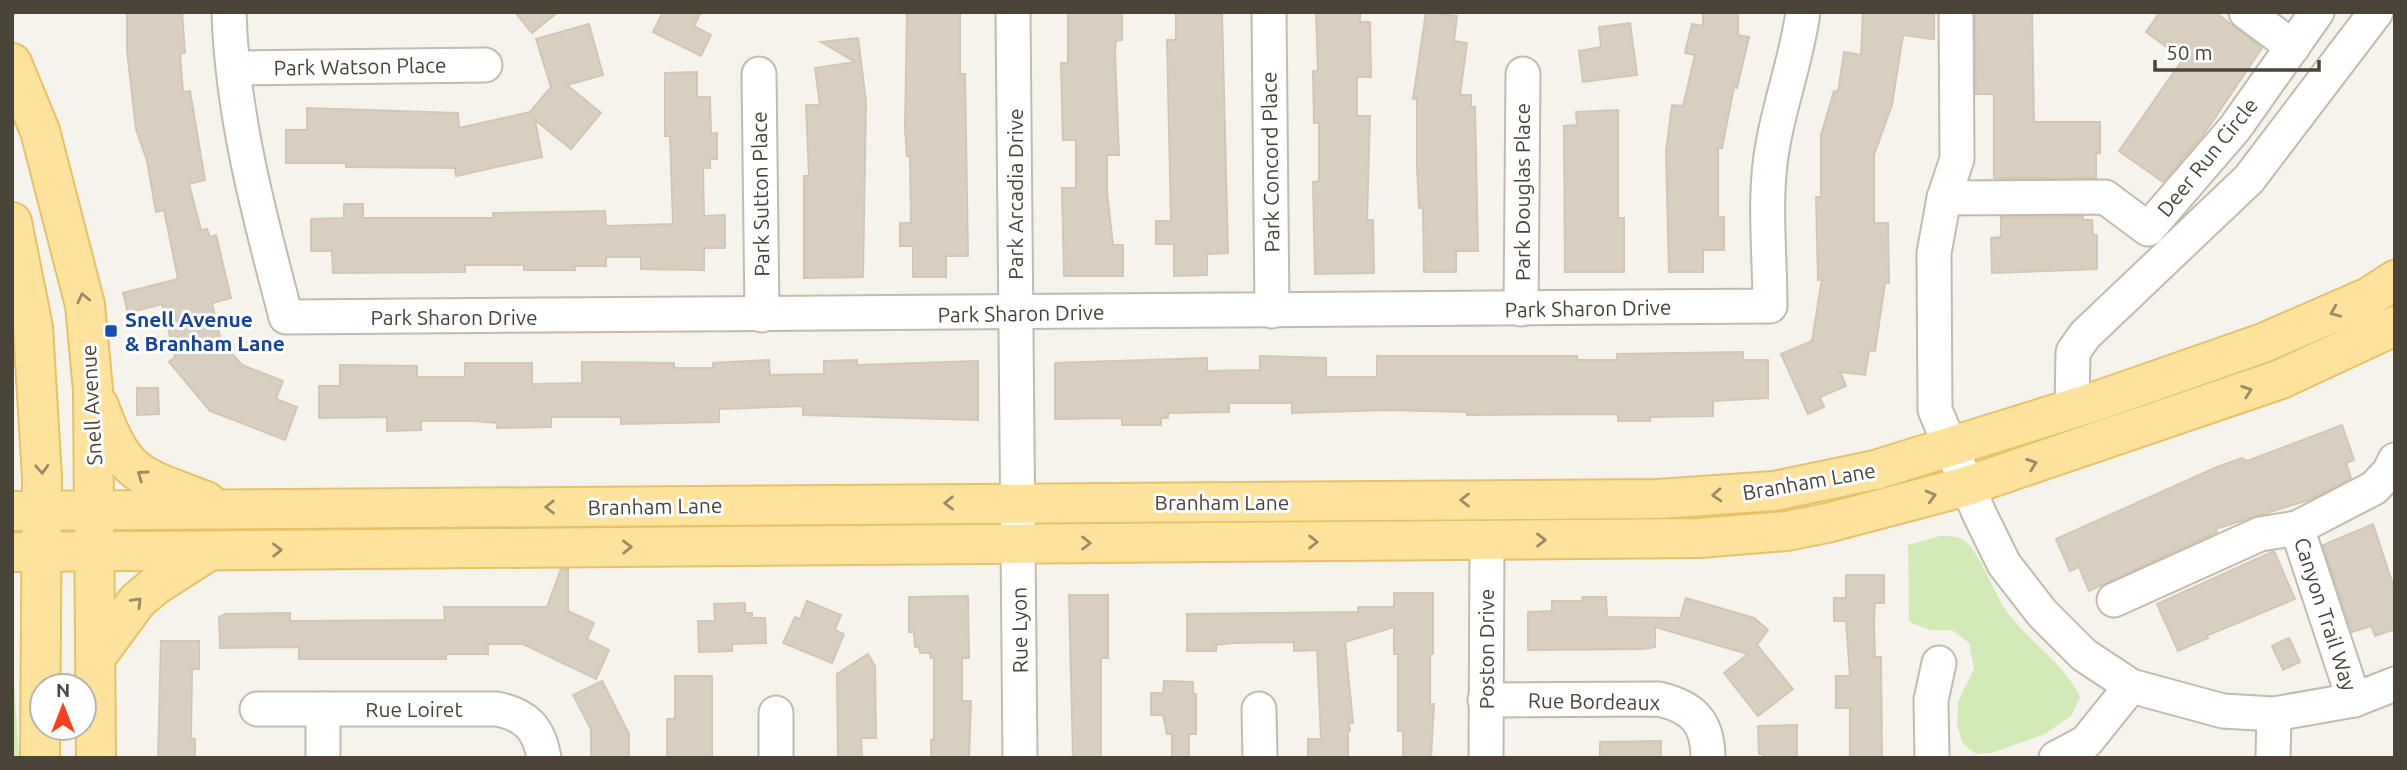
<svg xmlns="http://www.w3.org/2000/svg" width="2407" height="770" viewBox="0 0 2407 770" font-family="Ubuntu,sans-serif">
  <rect width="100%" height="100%" fill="#f6f3ec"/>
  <g fill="#d2eab5">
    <path d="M1940 536C1949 536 1959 536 1966 542 1980 554 1995 595 2007 612 2029 642 2065 664 2080 697L2072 715 2045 734 1992 753 1976 754 1963 744 1957 725 1958 701 1974 669 1969 643 1952 630H1930L1909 622 1908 545Z"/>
    <polygon points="12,651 19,758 12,758"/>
  </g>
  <g fill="#d8cfc1" stroke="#d3c7b4" stroke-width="2">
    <polygon points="127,12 182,12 185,53 180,54 183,92 190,91 205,180 189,184 201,230 207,229 210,237 216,235 231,298 212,303 221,341 242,365 283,381 276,399 297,407 285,440 210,411 169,362 175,357 162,304 128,313 123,293 178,279 164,210 156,212 147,161 136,129 127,51"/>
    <polygon points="515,12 558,12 532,33"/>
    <polygon points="663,12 701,12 694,26 711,35 701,56 653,32"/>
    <polygon points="907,12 960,12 960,74 965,74 968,256 946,256 946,277 913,277 913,246 900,246 900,223 911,223 910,156 907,156 905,129"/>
    <polygon points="1068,12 1122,12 1122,40 1116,41 1115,53 1119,155 1107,155 1107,191 1113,245 1123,245 1123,276 1064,276 1062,188 1076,188 1076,140 1063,140 1061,63 1068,63"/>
    <polygon points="1176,12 1222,12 1228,253 1207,254 1207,275 1174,276 1174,244 1156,244 1156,221 1171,221 1167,40 1176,40"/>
    <polygon points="1316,12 1360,12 1360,22 1370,22 1371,77 1357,77 1357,116 1370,116 1367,220 1373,220 1374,273 1315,274 1313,182 1319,181 1319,123 1314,123 1313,71 1318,71"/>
    <polygon points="1426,12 1457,16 1454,41 1467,43 1460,95 1471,95 1471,107 1475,107 1478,251 1456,251 1456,272 1424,272 1423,208 1419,208 1417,165 1417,98 1413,99"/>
    <polygon points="1703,12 1738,12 1738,35 1749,37 1737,88 1734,87 1722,148 1718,148 1718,217 1724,217 1724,250 1703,250 1703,272 1669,272 1666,151 1672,105 1683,106 1695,55 1685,53 1692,24 1703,26"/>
    <polygon points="1863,12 1934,12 1934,39 1903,35 1892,105 1874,155 1874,223 1888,223 1889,283 1885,283 1875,351 1869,350 1865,375 1840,372 1846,386 1820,397 1824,407 1808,414 1781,354 1812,341 1822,279 1818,280 1816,197 1821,197 1821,135 1834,91 1838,92 1844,52 1861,55"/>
    <polygon points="1975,12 2032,12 2034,122 2100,122 2100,153 2096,153 2096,178 1994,178 1994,94 1976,94"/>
    <polygon points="2160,12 2215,12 2262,48 2204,134 2163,182 2119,151 2183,59 2146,32"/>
    <polygon points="1630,23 1637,75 1583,82 1579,51 1601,47 1599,27"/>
    <polygon points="589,24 603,75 567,85 601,113 571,149 535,120 542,157 456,176 455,168 346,167 346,163 286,163 286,130 307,130 307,108 458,113 459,128 530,112 551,87 536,39"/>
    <polygon points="858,38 866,101 863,277 804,278 804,176 809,176 806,105 820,105 815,68 855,62 821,42"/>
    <polygon points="697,72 697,97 710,97 711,134 717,133 717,159 710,159 710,168 703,168 704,216 725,215 725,248 704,248 704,270 641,269 641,257 606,257 606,266 575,266 575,270 524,270 524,265 465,265 465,272 333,273 332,251 311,251 311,219 344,218 344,204 363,204 363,218 493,218 493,213 605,211 606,226 673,224 670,136 665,136 665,73"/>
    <polygon points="1618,110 1618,218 1624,218 1624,272 1565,272 1564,126 1577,125 1576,112"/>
    <polygon points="2083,216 2083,220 2092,220 2093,235 2097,235 2097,269 1992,273 1991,238 2001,237 2001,217"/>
    <polygon points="1743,352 1743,360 1768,360 1768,398 1713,401 1713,416 1650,417 1650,421 1618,421 1618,414 1467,415 1467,412 1387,410 1292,413 1292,403 1229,403 1229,412 1168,413 1168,418 1161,418 1161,425 1122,425 1122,418 1055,419 1055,363 1207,358 1207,371 1260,370 1260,356 1326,358 1326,377 1377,377 1377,356 1577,356 1577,360 1617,360 1617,354"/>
    <polygon points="769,360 770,375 824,374 824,361 857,360 857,365 978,361 978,420 803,415 803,406 719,409 719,422 621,424 621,417 551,417 551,427 497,428 497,423 474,421 421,421 421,430 387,431 387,417 319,418 319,386 340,386 340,365 417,366 417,377 465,377 465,363 532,363 532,384 582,383 582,362 674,363 674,368 713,368 713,363"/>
    <polygon points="137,388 158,388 159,414 137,415"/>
    <polygon points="2342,425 2354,460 2346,463 2351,478 2312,499 2215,529 2217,532 2089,591 2079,567 2070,571 2056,539 2217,467 2242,458 2247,461"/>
    <polygon points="2373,524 2395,591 2395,629 2375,636 2371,626 2352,632 2323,545"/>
    <polygon points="2274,551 2295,599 2206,636 2208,638 2178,651 2157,604"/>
    <polygon points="561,569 568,569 568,611 594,623 587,639 609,650 596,679 523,644 488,644 488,654 446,654 446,659 299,659 299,647 220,648 219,617 225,614 290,613 290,621 445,620 444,607 547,607"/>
    <polygon points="1846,575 1884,575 1884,603 1875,603 1874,621 1875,657 1881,657 1882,758 1850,758 1850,708 1836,708 1836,676 1850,676 1846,621 1834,621 1834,598 1846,598"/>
    <polygon points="1394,593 1433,593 1433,654 1430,654 1430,704 1434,704 1431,758 1403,758 1403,731 1398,731 1398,654 1394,654 1394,627 1345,642 1353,723 1349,723 1350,731 1348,732 1348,758 1308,758 1308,739 1321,739 1317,650 1294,651 1294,642 1233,643 1216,645 1216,651 1187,651 1187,614 1358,612 1358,607 1394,607"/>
    <polygon points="1069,595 1108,595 1108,658 1101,658 1101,758 1073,758"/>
    <polygon points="968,596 969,658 962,658 962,701 971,701 969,758 931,758 931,740 934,740 934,658 931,658 930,653 920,653 919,647 915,647 914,632 909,632 909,597"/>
    <polygon points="1582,597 1606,597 1607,617 1680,618 1686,598 1754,618 1768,630 1757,645 1793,689 1758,716 1724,673 1748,654 1655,627 1655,647 1643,649 1528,650 1528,612 1552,611 1552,601 1583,601"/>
    <polygon points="807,601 841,615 835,630 844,634 832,663 783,643 795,617 800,619"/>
    <polygon points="745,603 745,613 752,613 752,618 765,618 766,643 732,644 732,651 699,652 698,621 715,621 714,604"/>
    <polygon points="2289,638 2300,662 2283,670 2272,646"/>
    <polygon points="161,641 199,641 199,669 192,669 191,738 195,739 195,758 158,758"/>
    <polygon points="868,654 875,666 876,738 861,738 862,758 838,758 837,674"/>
    <polygon points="675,676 712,676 712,758 667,758 667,719 675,719"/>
    <polygon points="602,681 629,734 629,758 591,758 591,729 573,695"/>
    <polygon points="1164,681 1193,682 1193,694 1196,694 1196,734 1189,734 1189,758 1172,758 1172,734 1167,734 1163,715 1151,715 1151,693 1163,693"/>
    <polygon points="1797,725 1797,758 1764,758 1763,754 1759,754 1758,726"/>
    <polygon points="1661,741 1661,758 1600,758 1600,742"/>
  </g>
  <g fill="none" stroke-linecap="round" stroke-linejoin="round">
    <g stroke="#c2bbae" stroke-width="37">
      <g id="minor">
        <path d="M229 12C232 116 260 218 286 317L1770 306C1770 253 1763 196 1773 144 1781 99 1797 57 1803 12"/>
        <polyline points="1013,12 1020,758"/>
        <polyline points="1269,12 1272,311"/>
        <polyline points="1956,12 1957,159 1944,198 1934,253 1935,410 1979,513 2004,564 2042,613 2084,655 2131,686 2223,711 2274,714 2354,700 2395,684"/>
        <polyline points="2246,12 2293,47"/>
        <polyline points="235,68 485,65"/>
        <polyline points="759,74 762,315"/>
        <polyline points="1944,198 2105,197 2148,229 2235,128 2317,12"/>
        <polyline points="1521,309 1523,74"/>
        <polyline points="2072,409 2073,352 2085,335 2249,179 2376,12"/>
        <polyline points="2297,528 2354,700"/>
        <polyline points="2114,600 2260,534 2297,528 2374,488 2389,472 2395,460"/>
        <path d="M1485 700 1659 699C1693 707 1708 722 1708 758"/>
        <path d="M257 709H497C526 715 539 728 544 758"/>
        <polyline points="323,709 323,758"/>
        <polyline points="1259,709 1260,758"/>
        <polyline points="776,713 776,758"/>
        <polyline points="1486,758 1487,541"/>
        <polyline points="1932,758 1931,700 1939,663"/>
        <polyline points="2056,758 2086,742 2131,686"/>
        <polyline points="2273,758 2274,714"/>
      </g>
    </g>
    <g stroke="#e6c16a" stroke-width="42">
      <g id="major">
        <polyline points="12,63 40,131 85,305 93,390 96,758"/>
        <polyline points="12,222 33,327 42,478 40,758"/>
        <path d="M99 406C124 478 141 476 206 501"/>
        <polyline points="12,511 1658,499 1774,491 1875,470 2094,402 2263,343 2369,297 2395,280"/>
        <polyline points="12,552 1699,538 1787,531 1827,523 1967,486 2281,379 2395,326"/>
        <polyline points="96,657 137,601 156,585 209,551"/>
      </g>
    </g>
    <use href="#minor" stroke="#fff" stroke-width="33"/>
    <use href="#major" stroke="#ffe39c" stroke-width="38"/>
  </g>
  <defs><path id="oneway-chevron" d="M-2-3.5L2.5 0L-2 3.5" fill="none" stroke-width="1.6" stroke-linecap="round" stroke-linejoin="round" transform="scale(1.75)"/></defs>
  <g stroke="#9c8c66">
    <use href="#oneway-chevron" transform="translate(83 298) rotate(-103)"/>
    <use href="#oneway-chevron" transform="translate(2335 312) rotate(157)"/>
    <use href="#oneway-chevron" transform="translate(2247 391) rotate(-19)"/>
    <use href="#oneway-chevron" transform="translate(2032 464) rotate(-19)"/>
    <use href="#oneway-chevron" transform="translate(42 469) rotate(87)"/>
    <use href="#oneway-chevron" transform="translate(142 475) rotate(-145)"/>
    <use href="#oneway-chevron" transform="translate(1717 495) rotate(176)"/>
    <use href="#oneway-chevron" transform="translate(1931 496) rotate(-15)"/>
    <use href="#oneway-chevron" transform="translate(1465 500) rotate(180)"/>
    <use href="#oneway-chevron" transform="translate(949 503) rotate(179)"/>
    <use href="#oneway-chevron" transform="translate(550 507) rotate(179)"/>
    <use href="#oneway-chevron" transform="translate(1541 540) rotate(-1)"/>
    <use href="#oneway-chevron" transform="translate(1313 542)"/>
    <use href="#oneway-chevron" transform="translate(1086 543)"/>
    <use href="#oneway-chevron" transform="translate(627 547) rotate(-1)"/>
    <use href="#oneway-chevron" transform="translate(277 550) rotate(-1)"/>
    <use href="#oneway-chevron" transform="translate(137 602) rotate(-46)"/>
  </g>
  <rect fill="#1a4fb4" stroke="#fff" stroke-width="2.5" x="104" y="324" width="14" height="14" rx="3.5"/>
  <g text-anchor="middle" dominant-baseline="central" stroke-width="6" stroke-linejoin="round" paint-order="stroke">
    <g font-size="21" fill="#4b4439" stroke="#fff">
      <text transform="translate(360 66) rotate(-1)">Park Watson Place</text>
      <text transform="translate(2207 157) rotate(-51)">Deer Run Circle</text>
      <text transform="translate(1270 162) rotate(-91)">Park Concord Place</text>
      <text transform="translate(1522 192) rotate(-90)">Park Douglas Place</text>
      <text transform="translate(760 194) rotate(-91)">Park Sutton Place</text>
      <text transform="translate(1015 194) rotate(-90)">Park Arcadia Drive</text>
      <text transform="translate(1588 308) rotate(-1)">Park Sharon Drive</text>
      <text transform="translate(1021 313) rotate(-1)">Park Sharon Drive</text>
      <text x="454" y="317">Park Sharon Drive</text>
      <text transform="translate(91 405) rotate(-93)">Snell Avenue</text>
      <text transform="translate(1809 481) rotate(-10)">Branham Lane</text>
      <text x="1222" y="502">Branham Lane</text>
      <text transform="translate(655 506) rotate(-1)">Branham Lane</text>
      <text transform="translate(2326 614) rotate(72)">Canyon Trail Way</text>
      <text transform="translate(1019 630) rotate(-91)">Rue Lyon</text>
      <text transform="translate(1486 649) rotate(-90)">Poston Drive</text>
      <text transform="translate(1594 701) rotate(1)">Rue Bordeaux</text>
      <text x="414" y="709">Rue Loiret</text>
    </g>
    <g font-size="21" font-weight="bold" fill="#164399" stroke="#fff" text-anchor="start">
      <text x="125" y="319">Snell Avenue<tspan x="125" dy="24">&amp; Branham Lane</tspan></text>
    </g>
  </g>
  <rect width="2407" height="770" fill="none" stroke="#4b4439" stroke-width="28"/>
  <g transform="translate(63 707)"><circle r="33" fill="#ffffff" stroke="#b7b4b0" stroke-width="2"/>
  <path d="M0-5L12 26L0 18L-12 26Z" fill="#fc3f1d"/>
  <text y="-10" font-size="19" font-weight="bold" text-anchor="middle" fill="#4b4439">N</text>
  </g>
  <path d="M2155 60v10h164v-10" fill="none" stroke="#4b4439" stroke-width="3.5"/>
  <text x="2166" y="60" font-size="21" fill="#4b4439" stroke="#ffffff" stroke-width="5" paint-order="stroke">50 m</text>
</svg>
